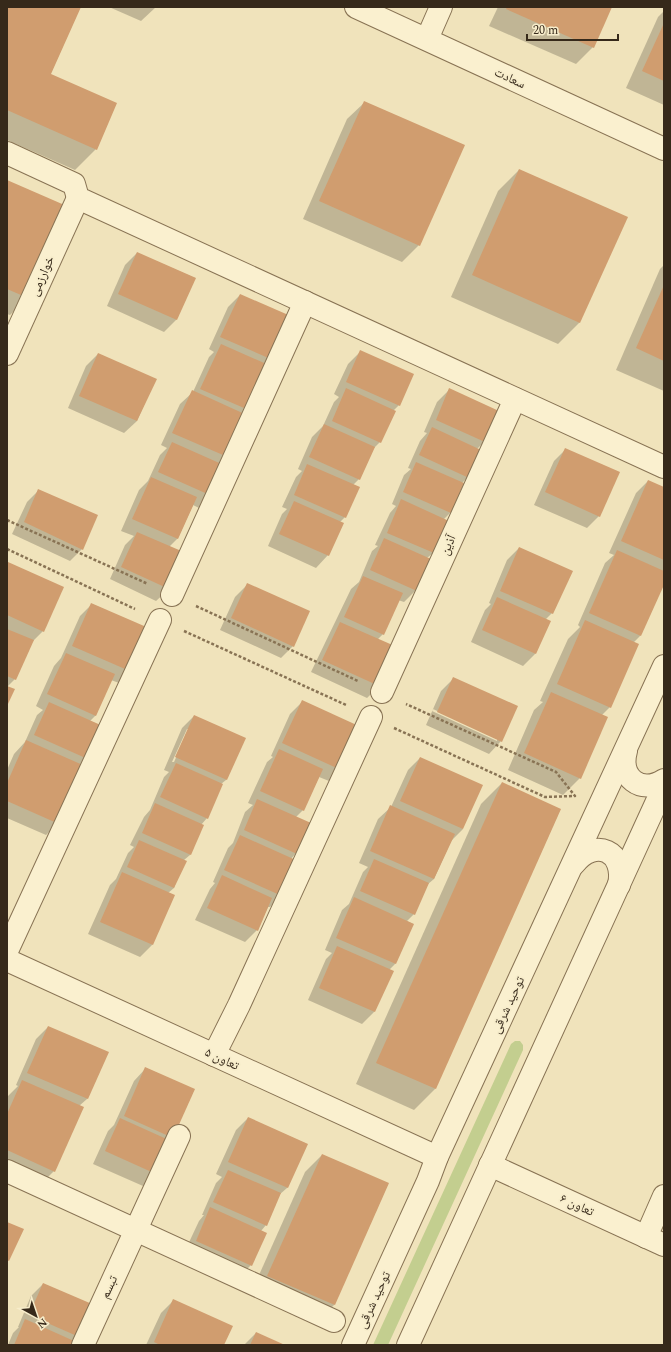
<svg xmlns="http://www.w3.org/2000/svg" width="671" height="1352" viewBox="0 0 671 1352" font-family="Spectral,'Noto Naskh Arabic',serif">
  <rect width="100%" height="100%" fill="#f0e3bb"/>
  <polygon fill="#c3ce8f" points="515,1041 520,1041 523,1045 523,1050 388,1345 373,1345 511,1044"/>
  <g fill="#0003" fill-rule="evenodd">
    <polygon points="7,7 80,7 50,75 96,149 75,170 7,140"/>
    <polygon points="109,7 156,7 141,21"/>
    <polygon points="498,7 611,7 593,47 576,64 489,26"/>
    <polygon points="664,11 664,105 626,88 658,17"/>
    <polygon points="365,102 419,245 402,262 303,219 347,119"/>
    <polygon points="519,170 626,217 579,323 558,344 451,297 498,191"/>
    <polygon points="7,181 27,298 10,315 7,314"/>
    <polygon points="137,253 195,278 176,320 164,332 107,306 125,265"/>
    <polygon points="664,265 664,391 616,370 660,269"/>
    <polygon points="240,295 292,318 211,496 199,508 193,505 178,538 169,547 169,589 156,601 110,579 125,545 134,536 121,531 139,490 148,481 160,455 167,448 161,445 180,404 193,392 209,357 214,352 209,349 228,307"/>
    <polygon points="360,352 399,405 393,411 380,442 372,450 359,479 353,485 345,517 340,522 328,555 316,568 268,546 282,514 287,509 282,507 296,477 302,471 298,469 312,437 323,426 334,402 339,397 334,394 348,364"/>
    <polygon points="98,354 155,380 137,421 124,433 68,408 86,366"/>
    <polygon points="449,390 485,441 477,449 468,477 462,483 450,513 444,519 447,521 433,553 427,558 416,590 404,602 398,600 383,634 377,640 379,686 367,698 311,672 351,589 359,582 372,551 378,546 375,545 390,513 396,506 392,504 404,475 411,469 408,468 420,441 427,433 424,432 437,402"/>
    <polygon points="566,449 599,516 587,528 534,505 554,461"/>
    <polygon points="648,481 664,488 664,583 640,636 633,643 610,707 602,715 580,778 563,795 508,770 534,710 543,702 540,701 568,639 580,627 578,625 605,563 614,555 609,553 636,493"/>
    <polygon points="39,490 82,549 70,561 12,534 27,502"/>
    <polygon points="519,548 552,613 545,620 535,654 523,666 471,642 485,610 491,604 489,603 507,560"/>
    <polygon points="8,563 43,631 31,643 15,679 7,687 7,703 7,565"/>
    <polygon points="247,585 293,646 281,658 220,630 235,597"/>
    <polygon points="92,604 150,630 119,683 111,680 96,715 90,721 104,727 58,823 46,835 7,818 7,770 14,754 25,742 37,715 43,710 36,706 54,666 61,658 80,616"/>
    <path d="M453 679 501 741 489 754 426 725 441 691ZM433 709 497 739V741L432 711Z"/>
    <polygon points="302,702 341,769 329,781 319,777 303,810 296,817 296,853 291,859 282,895 270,907 268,907 257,930 245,942 195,920 210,889 215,883 213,882 228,848 233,843 245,812 253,805 248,803 267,762 273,757 271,756 290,714"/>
    <path d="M194 716 244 739 226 780 221 784 207 818 201 825H203L190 855 184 860 174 888 168 893 152 945 140 957 88 934 110 885 116 879 128 853 134 847 130 845 144 817 150 810 164 777 169 772 164 770 182 728ZM187 729H189L174 762H172Z"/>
    <polygon points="420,758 463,829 451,841 434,879 428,884 414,914 407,921 413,924 395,964 389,970 374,1012 362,1024 308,1000 326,959 332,953 325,950 342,910 349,904 363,872 368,867 359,863 378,819 391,807 408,770"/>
    <polygon points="502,783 560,810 435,1089 414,1110 356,1084 481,804"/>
    <polygon points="48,1027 107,1053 87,1099 79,1106 54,1171 37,1188 7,1175 7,1097 18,1086 16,1085 36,1039"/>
    <polygon points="146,1068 194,1090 155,1174 143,1186 93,1164 108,1131 114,1125 134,1081"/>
    <polygon points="248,1118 307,1144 287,1188 279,1195 266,1225 261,1231 251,1265 239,1277 184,1253 199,1221 204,1215 202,1215 216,1183 222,1177 216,1174 236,1130"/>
    <polygon points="322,1155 388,1184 334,1305 317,1322 251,1293 305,1172"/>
    <polygon points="43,1284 77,1335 71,1341 71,1345 8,1345 13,1333 19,1327 18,1327 31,1296"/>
    <polygon points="173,1301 223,1345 146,1345 161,1313"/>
    <polygon points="256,1333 282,1345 244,1345"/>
  </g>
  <g fill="#d09d6f">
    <polygon points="7,7 81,7 51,74 117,103 97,150 7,110"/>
    <polygon points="507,7 612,7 594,48 506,9"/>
    <polygon points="664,23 664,81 642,71"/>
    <polygon points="364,101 465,145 420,246 319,201"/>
    <polygon points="519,169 628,217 580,323 472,275"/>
    <polygon points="7,180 69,207 28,298 7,289"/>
    <polygon points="137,252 196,278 177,320 118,294"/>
    <polygon points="664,285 664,361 636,348"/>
    <polygon points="240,294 293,317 273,360 220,337"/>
    <polygon points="221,344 271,366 251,411 200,389"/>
    <polygon points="360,350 414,374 400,406 346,382"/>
    <polygon points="98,353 157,379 137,421 79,396"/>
    <polygon points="346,388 396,411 381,443 332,421"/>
    <polygon points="449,388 499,411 485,442 436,420"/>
    <polygon points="192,390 249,416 230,458 172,433"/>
    <polygon points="324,424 375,447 360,480 309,457"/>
    <polygon points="432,427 481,450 469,478 419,455"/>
    <polygon points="172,442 226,466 212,496 158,472"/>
    <polygon points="565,448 620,472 600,517 545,492"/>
    <polygon points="416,462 464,483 451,513 403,492"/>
    <polygon points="307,464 360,487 346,518 294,495"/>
    <polygon points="151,477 197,497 178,539 132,519"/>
    <polygon points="648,480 664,487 664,560 621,541"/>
    <polygon points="38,489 98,515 83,550 24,522"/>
    <polygon points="401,499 449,521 434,553 387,533"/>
    <polygon points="294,501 344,523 329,556 279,534"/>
    <polygon points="137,532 186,553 169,589 121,567"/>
    <polygon points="384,538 431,559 417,591 370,570"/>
    <polygon points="519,547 573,571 553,614 500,591"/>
    <polygon points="617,550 664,571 664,585 641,636 589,613"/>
    <polygon points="8,562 64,587 44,632 7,615"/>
    <polygon points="363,576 403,593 384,635 344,617"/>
    <polygon points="247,583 310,611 294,647 231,618"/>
    <polygon points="497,597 551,621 536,654 482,630"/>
    <polygon points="91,603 151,629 132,672 72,646"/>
    <polygon points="585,620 639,644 611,708 557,684"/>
    <polygon points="340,622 397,647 379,686 322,660"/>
    <polygon points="7,629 34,640 16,680 7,676"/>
    <polygon points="66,653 115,674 96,716 47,694"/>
    <polygon points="453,677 518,706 502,742 437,712"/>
    <polygon points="7,686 15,689 7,706"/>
    <polygon points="551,692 608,717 581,779 524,753"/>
    <polygon points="302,700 361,727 341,770 282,743"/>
    <polygon points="49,702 105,727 90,760 34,735"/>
    <polygon points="194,715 246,738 227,780 175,757"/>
    <polygon points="26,740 85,766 59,824 7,801 7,783"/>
    <polygon points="279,749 323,769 304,811 260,791"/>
    <polygon points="420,757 483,785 463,829 400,801"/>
    <polygon points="176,763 223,784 208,819 160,797"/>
    <polygon points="502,782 561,809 436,1089 376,1063"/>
    <polygon points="257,799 311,823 297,854 244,830"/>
    <polygon points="155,803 204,825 191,855 142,833"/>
    <polygon points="390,805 455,834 434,879 370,851"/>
    <polygon points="240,835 298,861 282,896 224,870"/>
    <polygon points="139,840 187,861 174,888 127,867"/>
    <polygon points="374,859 429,883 415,915 360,891"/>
    <polygon points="122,872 175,895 153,945 100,922"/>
    <polygon points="222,875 272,898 258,931 207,908"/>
    <polygon points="354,897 414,924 396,964 336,938"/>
    <polygon points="337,946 394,971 375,1012 319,988"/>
    <polygon points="48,1026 109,1052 88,1099 27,1073"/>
    <polygon points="145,1067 195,1089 173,1138 124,1116"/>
    <polygon points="22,1080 84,1107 55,1172 7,1150 7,1114"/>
    <polygon points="248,1117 308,1144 288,1188 228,1162"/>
    <polygon points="120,1118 171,1141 156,1174 105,1151"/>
    <polygon points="322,1154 389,1183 335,1305 267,1276"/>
    <polygon points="228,1170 281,1193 267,1226 213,1202"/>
    <polygon points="210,1207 267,1233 252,1266 196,1241"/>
    <polygon points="7,1222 24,1229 9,1261 7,1260"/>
    <polygon points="43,1283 92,1304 77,1336 29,1315"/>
    <polygon points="173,1299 233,1326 224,1345 160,1345 154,1342"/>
    <polygon points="25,1319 74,1341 72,1345 14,1345"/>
    <polygon points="256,1332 285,1345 250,1345"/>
  </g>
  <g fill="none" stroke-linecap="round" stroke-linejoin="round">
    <g stroke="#887354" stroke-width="24">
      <g id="minor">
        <polyline points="356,7 664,149"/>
        <polyline points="427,39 441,7"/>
        <polyline points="7,153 74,184 78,198 664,467"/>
        <polyline points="7,354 78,198"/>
        <polyline points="172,595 305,302"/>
        <polyline points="382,692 515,399"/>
        <path d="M626 751C619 777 640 795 664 780"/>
        <path d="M574 864C595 837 626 851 619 885"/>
        <polyline points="7,951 160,620"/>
        <polyline points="7,960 437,1157"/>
        <polyline points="214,1055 239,1005 371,717"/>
        <polyline points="490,1165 664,1245"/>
        <polyline points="7,1171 334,1321"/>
        <polyline points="646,1237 664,1196"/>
        <polyline points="83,1345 179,1136"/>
        <polyline points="353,1345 428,1181 437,1157 664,666"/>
        <polyline points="408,1345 664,786"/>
      </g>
    </g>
    <g stroke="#887354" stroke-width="2.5" stroke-dasharray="3 2" stroke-linecap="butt">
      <polyline points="7,520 148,584"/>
      <polyline points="7,549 135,609"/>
      <polyline points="196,606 358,681"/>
      <polyline points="184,631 346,705"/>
      <polyline points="394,728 545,797 575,796 556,772 406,704"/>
    </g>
    <use href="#minor" stroke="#faf0cf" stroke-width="22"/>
  </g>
  <g text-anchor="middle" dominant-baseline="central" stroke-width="3.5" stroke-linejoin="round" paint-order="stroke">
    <g font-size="13" fill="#36291a" stroke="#f7edcb">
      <text transform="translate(510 78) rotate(25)">سعادت</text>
      <text transform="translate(42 276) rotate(-66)">خوارزمی</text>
      <text transform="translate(448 545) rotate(-66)">آذین</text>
      <text transform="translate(508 1005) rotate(-65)">توحید شرقی</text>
      <text transform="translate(222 1059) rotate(25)">تعاون ۵</text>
      <text transform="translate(577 1205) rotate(25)">تعاون ۶</text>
      <text transform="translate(109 1287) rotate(-65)">تبسم</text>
      <text transform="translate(374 1300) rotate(-65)">توحید شرقی</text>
    </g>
  </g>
  <rect width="671" height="1352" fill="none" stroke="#36291a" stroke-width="16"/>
  <g transform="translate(36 1316) rotate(140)" stroke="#f7edcb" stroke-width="3" paint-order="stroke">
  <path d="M0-3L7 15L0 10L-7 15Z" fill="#36291a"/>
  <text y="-6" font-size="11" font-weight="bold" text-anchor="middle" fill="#36291a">N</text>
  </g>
  <path d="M527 34v6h91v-6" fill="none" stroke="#36291a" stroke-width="2"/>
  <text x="533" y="34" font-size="12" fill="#36291a" stroke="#f7edcb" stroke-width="3" paint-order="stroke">20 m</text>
</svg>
